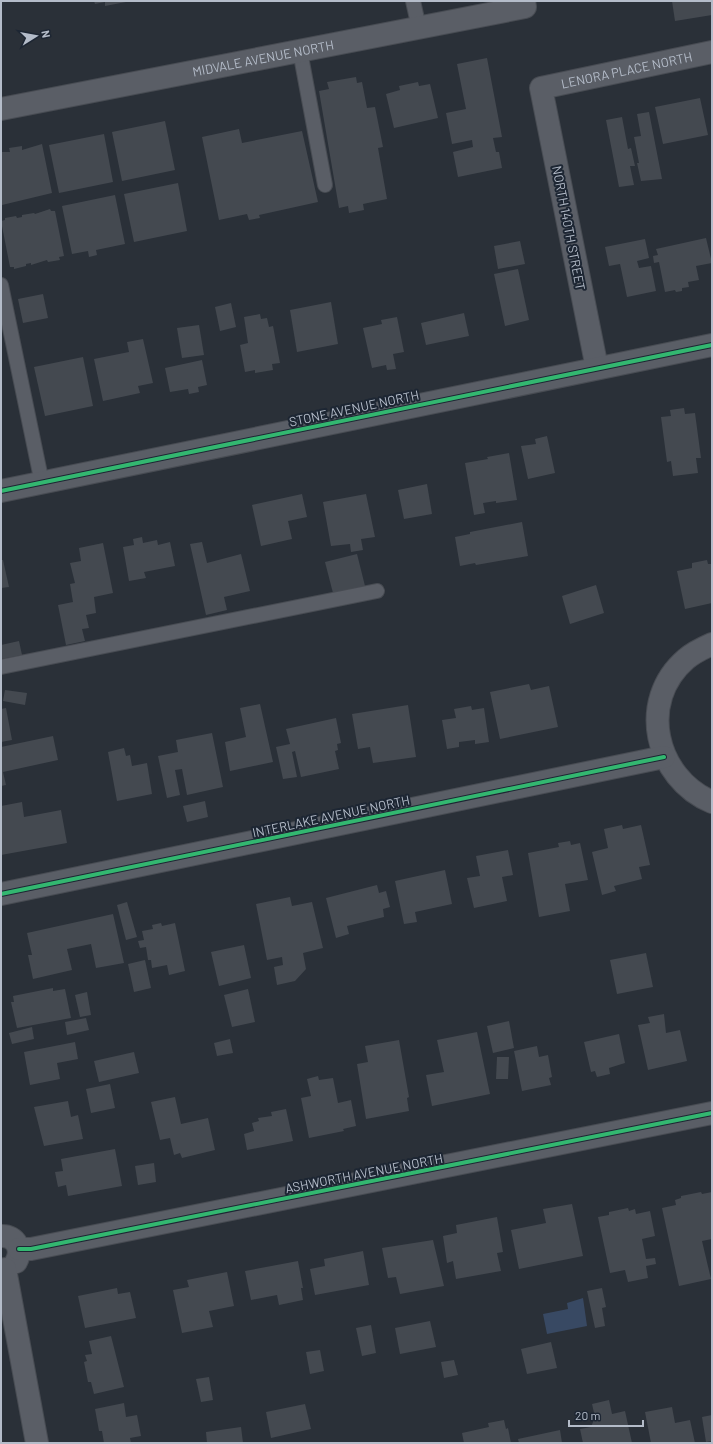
<svg xmlns="http://www.w3.org/2000/svg" width="713" height="1444" viewBox="0 0 713 1444" font-family="Barlow,sans-serif">
  <rect width="100%" height="100%" fill="#2a3038"/>
  <polygon fill="#384963" points="583,1298 587,1326 547,1334 543,1314 568,1309 567,1303"/>
  <g fill="#444950">
    <polygon points="94,1 125,1 126,2 105,6 105,2 95,4"/>
    <polygon points="672,1 712,1 712,15 675,21"/>
    <polygon points="487,58 502,137 493,138 496,152 499,152 502,168 458,177 453,152 473,147 472,140 452,144 446,113 466,109 457,64"/>
    <polygon points="356,77 357,83 362,82 367,108 375,107 383,147 378,148 387,199 363,204 364,210 349,213 348,206 339,208 319,91 329,89 327,82"/>
    <polygon points="418,82 419,86 430,84 438,118 394,128 386,94 400,90 399,86"/>
    <polygon points="700,98 708,135 663,144 655,107"/>
    <polygon points="649,112 662,179 641,181 637,163 639,163 634,137 641,136 637,114"/>
    <polygon points="622,117 628,149 631,148 635,166 630,166 634,185 619,187 606,120"/>
    <polygon points="165,121 175,170 122,181 112,132"/>
    <polygon points="239,129 242,143 302,131 318,202 259,215 260,218 249,220 247,214 219,220 202,137"/>
    <polygon points="104,134 113,182 59,193 49,145"/>
    <polygon points="42,144 52,193 2,205 1,152 10,152 9,148 22,146 22,150"/>
    <polygon points="178,183 187,231 134,242 124,194"/>
    <polygon points="115,195 125,244 96,250 97,255 89,257 88,251 72,254 62,206"/>
    <polygon points="50,209 51,211 55,211 64,256 59,257 60,260 48,262 47,260 31,265 31,263 26,264 26,266 14,269 14,267 10,267 1,221 5,220 5,218 16,216 17,218 22,217 22,215 34,213 35,214"/>
    <polygon points="706,238 712,263 696,266 699,280 688,282 689,287 682,288 682,291 676,292 675,290 665,292 659,262 654,263 653,256 658,255 656,249"/>
    <polygon points="645,239 649,258 637,261 639,268 651,266 656,291 627,297 620,264 609,266 605,247"/>
    <polygon points="520,241 525,264 498,269 494,246"/>
    <polygon points="518,269 529,320 505,326 494,274"/>
    <polygon points="43,294 48,318 23,323 18,299"/>
    <polygon points="331,302 338,344 297,352 290,310"/>
    <polygon points="231,303 236,327 220,331 215,307"/>
    <polygon points="464,313 469,336 426,345 421,323"/>
    <polygon points="260,314 261,319 267,318 269,327 273,326 280,363 272,364 273,370 255,373 255,370 245,372 240,345 248,343 244,317"/>
    <polygon points="397,317 404,352 393,354 396,369 387,370 386,365 372,368 363,328 382,324 381,320"/>
    <polygon points="199,325 204,355 182,358 177,328"/>
    <polygon points="143,339 153,383 138,386 140,393 103,401 94,359 129,352 127,342"/>
    <polygon points="83,357 93,406 45,416 34,367"/>
    <polygon points="202,360 207,385 198,387 199,392 189,394 188,389 170,392 165,368"/>
    <polygon points="684,408 685,414 695,413 701,458 696,458 698,473 673,476 671,461 667,462 661,417 671,416 670,410"/>
    <polygon points="547,436 555,473 528,479 521,446 536,444 535,439"/>
    <polygon points="509,453 517,500 496,503 496,501 483,503 485,513 474,515 465,463 488,459 487,457"/>
    <polygon points="427,484 432,514 404,519 398,490"/>
    <polygon points="302,494 307,517 288,521 292,539 261,546 252,505"/>
    <polygon points="366,494 375,537 361,539 363,550 351,552 350,544 331,546 323,502"/>
    <polygon points="522,522 528,556 476,565 475,563 460,566 455,537 470,534 470,532"/>
    <polygon points="142,537 143,543 157,540 158,545 170,542 175,566 144,572 146,578 129,581 123,547 134,545 133,539"/>
    <polygon points="202,542 207,563 241,554 250,591 224,597 227,610 206,615 190,544"/>
    <polygon points="103,543 113,593 94,597 96,613 86,615 89,628 82,629 85,641 66,645 58,605 73,602 70,584 75,583 70,563 81,561 79,548"/>
    <polygon points="357,554 365,586 333,593 325,562"/>
    <polygon points="1,560 3,560 9,587 1,588"/>
    <polygon points="707,560 708,564 712,564 712,603 685,609 677,571 692,568 692,563"/>
    <polygon points="596,585 604,613 570,624 562,596"/>
    <polygon points="19,641 22,655 1,659 1,645"/>
    <polygon points="529,684 531,690 549,686 558,727 500,739 490,692"/>
    <polygon points="5,690 27,693 25,705 3,701"/>
    <polygon points="260,704 273,762 230,771 225,742 246,737 240,708"/>
    <polygon points="408,705 416,757 373,763 370,747 358,749 352,714"/>
    <polygon points="471,706 472,710 484,708 489,742 475,744 475,740 459,742 459,747 447,749 442,720 456,718 454,709"/>
    <polygon points="6,708 12,740 1,742 1,709"/>
    <polygon points="336,718 341,743 337,744 338,750 335,751 339,769 301,777 295,751 292,752 297,777 283,779 276,747 290,744 286,729"/>
    <polygon points="212,733 223,787 187,795 182,769 175,770 180,795 167,798 158,756 178,752 176,740"/>
    <polygon points="53,736 58,760 3,772 6,785 1,786 1,747"/>
    <polygon points="124,748 126,756 130,755 132,766 147,763 152,794 117,801 108,752"/>
    <polygon points="205,801 208,817 187,822 183,806"/>
    <polygon points="22,802 24,817 61,810 67,843 1,855 1,806"/>
    <polygon points="622,825 623,829 641,825 650,865 639,867 642,879 614,886 616,891 602,895 592,852 608,848 604,829"/>
    <polygon points="570,841 571,845 580,843 588,880 565,884 570,911 539,917 528,853 559,847 558,843"/>
    <polygon points="508,850 513,875 502,877 507,901 474,908 467,878 480,876 476,856"/>
    <polygon points="445,870 452,904 415,912 417,922 404,924 395,881"/>
    <polygon points="377,885 379,893 386,891 390,907 383,909 384,917 347,926 349,934 336,938 326,898"/>
    <polygon points="290,897 292,906 312,902 323,948 303,953 306,969 295,981 277,985 274,967 283,965 282,957 267,960 256,904"/>
    <polygon points="127,902 137,937 126,940 117,905"/>
    <polygon points="113,914 124,963 96,968 91,944 67,949 72,970 33,979 28,955 32,955 27,933"/>
    <polygon points="161,923 162,926 175,923 185,971 169,975 167,965 152,968 151,960 148,960 146,947 140,948 138,941 144,940 142,931 153,929 152,925"/>
    <polygon points="244,945 251,978 219,986 211,952"/>
    <polygon points="646,953 653,987 617,994 610,960"/>
    <polygon points="145,960 151,988 134,992 128,964"/>
    <polygon points="53,988 53,991 65,989 71,1018 17,1028 11,1002 14,1002 13,996"/>
    <polygon points="248,989 255,1022 232,1027 224,995"/>
    <polygon points="87,992 91,1015 80,1017 75,995"/>
    <polygon points="664,1014 666,1033 680,1030 687,1061 648,1070 638,1025 650,1023 648,1017"/>
    <polygon points="86,1018 89,1030 67,1035 65,1022"/>
    <polygon points="509,1021 514,1048 493,1053 487,1026"/>
    <polygon points="32,1027 34,1039 12,1044 9,1033"/>
    <polygon points="477,1032 490,1094 432,1106 426,1075 444,1072 437,1040"/>
    <polygon points="619,1034 625,1063 609,1068 610,1074 597,1077 595,1071 591,1072 584,1042"/>
    <polygon points="230,1039 233,1053 217,1056 214,1043"/>
    <polygon points="399,1040 409,1097 407,1098 409,1111 366,1119 357,1064 368,1062 365,1046"/>
    <polygon points="75,1042 78,1059 57,1063 60,1079 30,1085 24,1052"/>
    <polygon points="537,1046 539,1057 548,1055 552,1077 549,1078 551,1085 522,1091 514,1051"/>
    <polygon points="134,1052 139,1073 99,1082 94,1061"/>
    <polygon points="497,1057 509,1057 508,1079 496,1079"/>
    <polygon points="318,1076 319,1080 333,1078 338,1103 351,1100 356,1126 343,1129 344,1131 309,1138 301,1098 311,1096 307,1079"/>
    <polygon points="110,1084 115,1108 91,1113 86,1089"/>
    <polygon points="175,1097 181,1124 208,1118 215,1150 182,1158 180,1153 174,1155 170,1138 160,1140 151,1102"/>
    <polygon points="68,1101 71,1117 78,1115 83,1139 44,1146 34,1107"/>
    <polygon points="286,1109 293,1141 247,1150 244,1134 254,1131 252,1123 259,1121 258,1118 272,1116 271,1112"/>
    <polygon points="115,1149 122,1186 68,1196 66,1185 58,1187 55,1172 63,1171 61,1159"/>
    <polygon points="154,1163 156,1182 138,1185 135,1166"/>
    <polygon points="701,1192 702,1194 712,1192 712,1239 702,1241 711,1279 679,1286 662,1208 676,1205 675,1200 681,1198 681,1196"/>
    <polygon points="572,1204 583,1256 519,1269 511,1230 546,1223 543,1209"/>
    <polygon points="628,1208 629,1211 635,1209 636,1214 650,1211 655,1236 642,1239 646,1259 655,1258 656,1264 646,1266 648,1278 628,1282 625,1270 610,1273 598,1217 609,1215 609,1212"/>
    <polygon points="497,1217 503,1252 497,1253 501,1271 456,1279 453,1261 447,1263 443,1236 457,1233 456,1225"/>
    <polygon points="433,1240 444,1286 400,1294 396,1277 388,1278 382,1248"/>
    <polygon points="363,1251 369,1285 315,1295 310,1269 325,1266 324,1259"/>
    <polygon points="298,1261 303,1288 301,1288 303,1300 279,1305 277,1295 251,1300 245,1271"/>
    <polygon points="227,1272 234,1306 209,1311 213,1327 182,1333 173,1290 189,1287 187,1280"/>
    <polygon points="117,1288 118,1294 130,1292 136,1318 85,1328 78,1296"/>
    <polygon points="602,1288 606,1307 602,1308 605,1326 595,1328 587,1291"/>
    <polygon points="430,1321 436,1347 400,1354 395,1328"/>
    <polygon points="371,1325 376,1353 362,1356 356,1328"/>
    <polygon points="111,1336 124,1387 94,1394 91,1382 88,1382 84,1362 87,1361 85,1355 92,1354 89,1341"/>
    <polygon points="551,1342 557,1368 527,1374 521,1349"/>
    <polygon points="320,1350 324,1371 310,1374 306,1352"/>
    <polygon points="454,1360 458,1375 444,1378 441,1362"/>
    <polygon points="209,1377 213,1400 201,1402 196,1379"/>
    <polygon points="609,1400 612,1414 625,1411 632,1443 583,1443 580,1429 591,1427 595,1417 592,1404"/>
    <polygon points="124,1403 126,1417 137,1415 141,1436 130,1438 131,1443 104,1443 102,1431 99,1431 95,1409"/>
    <polygon points="305,1404 311,1429 271,1438 266,1412"/>
    <polygon points="672,1407 675,1423 690,1420 695,1443 651,1443 645,1412"/>
    <polygon points="712,1415 712,1441 706,1442 702,1417"/>
    <polygon points="504,1420 506,1429 508,1428 511,1443 464,1443 462,1433 489,1427 488,1423"/>
    <polygon points="241,1427 243,1443 207,1443 206,1432"/>
    <polygon points="560,1430 562,1443 519,1443 518,1439"/>
  </g>
  <g fill="none" stroke-linecap="round" stroke-linejoin="round">
    <g stroke="#484c53" stroke-width="16">
      <g id="service">
        <polyline points="413,1 419,28"/>
        <polyline points="300,51 325,185"/>
        <polyline points="1,285 42,483"/>
        <polyline points="1,667 377,591"/>
      </g>
    </g>
    <g stroke="#484c53" stroke-width="24">
      <g id="minor">
        <path id="s1" d="M1 109 525 7 524 1"/>
        <path id="s2" d="M597 368 541 88 712 52"/>
        <polyline points="1,491 712,345"/>
        <path d="M712 644C703 648 694 652 686 659 637 701 655 778 712 802"/>
        <polyline points="1,894 664,757"/>
        <path d="M1 1236C16 1235 23 1250 16 1262"/>
        <polyline points="19,1249 31,1249 712,1113"/>
        <polyline points="5,1269 37,1443"/>
      </g>
    </g>
    <use href="#service" stroke="#5a5e66" stroke-width="14"/>
    <use href="#minor" stroke="#5a5e66" stroke-width="22"/>
    <g stroke="#1d2633" stroke-width="6">
      <g id="cycleway">
        <polyline points="1,491 712,345"/>
        <polyline points="1,894 664,757"/>
        <polyline points="19,1249 31,1249 712,1113"/>
      </g>
    </g>
    <use href="#cycleway" stroke="#33b770" stroke-width="4"/>
  </g>
  <g text-anchor="middle" dominant-baseline="central" stroke-width="4" stroke-linejoin="round" paint-order="stroke">
    <g font-size="13" fill="#b4bcc9" stroke="#1d2633">
      <text stroke="none"><textPath href="#s1" startOffset="267">MIDVALE AVENUE NORTH</textPath></text>
      <text stroke="none"><textPath href="#s2" startOffset="373">LENORA PLACE NORTH</textPath></text>
      <text transform="translate(569 228) rotate(79)">NORTH 140TH STREET</text>
      <text transform="translate(354 408) rotate(-12)">STONE AVENUE NORTH</text>
      <text transform="translate(331 816) rotate(-12)">INTERLAKE AVENUE NORTH</text>
      <text transform="translate(364 1173) rotate(-11)">ASHWORTH AVENUE NORTH</text>
    </g>
  </g>
  <rect width="713" height="1444" fill="none" stroke="#b4bcc9" stroke-width="4"/>
  <g transform="translate(36 36) rotate(79)" stroke="#1d2633" stroke-width="3" paint-order="stroke">
  <path d="M0-3L7 15L0 10L-7 15Z" fill="#b4bcc9"/>
  <text y="-6" font-size="11" font-weight="bold" text-anchor="middle" fill="#b4bcc9">N</text>
  </g>
  <path d="M569 1420v6h74v-6" fill="none" stroke="#b4bcc9" stroke-width="2"/>
  <text x="575" y="1420" font-size="12" fill="#b4bcc9" stroke="#1d2633" stroke-width="3" paint-order="stroke">20 m</text>
</svg>
